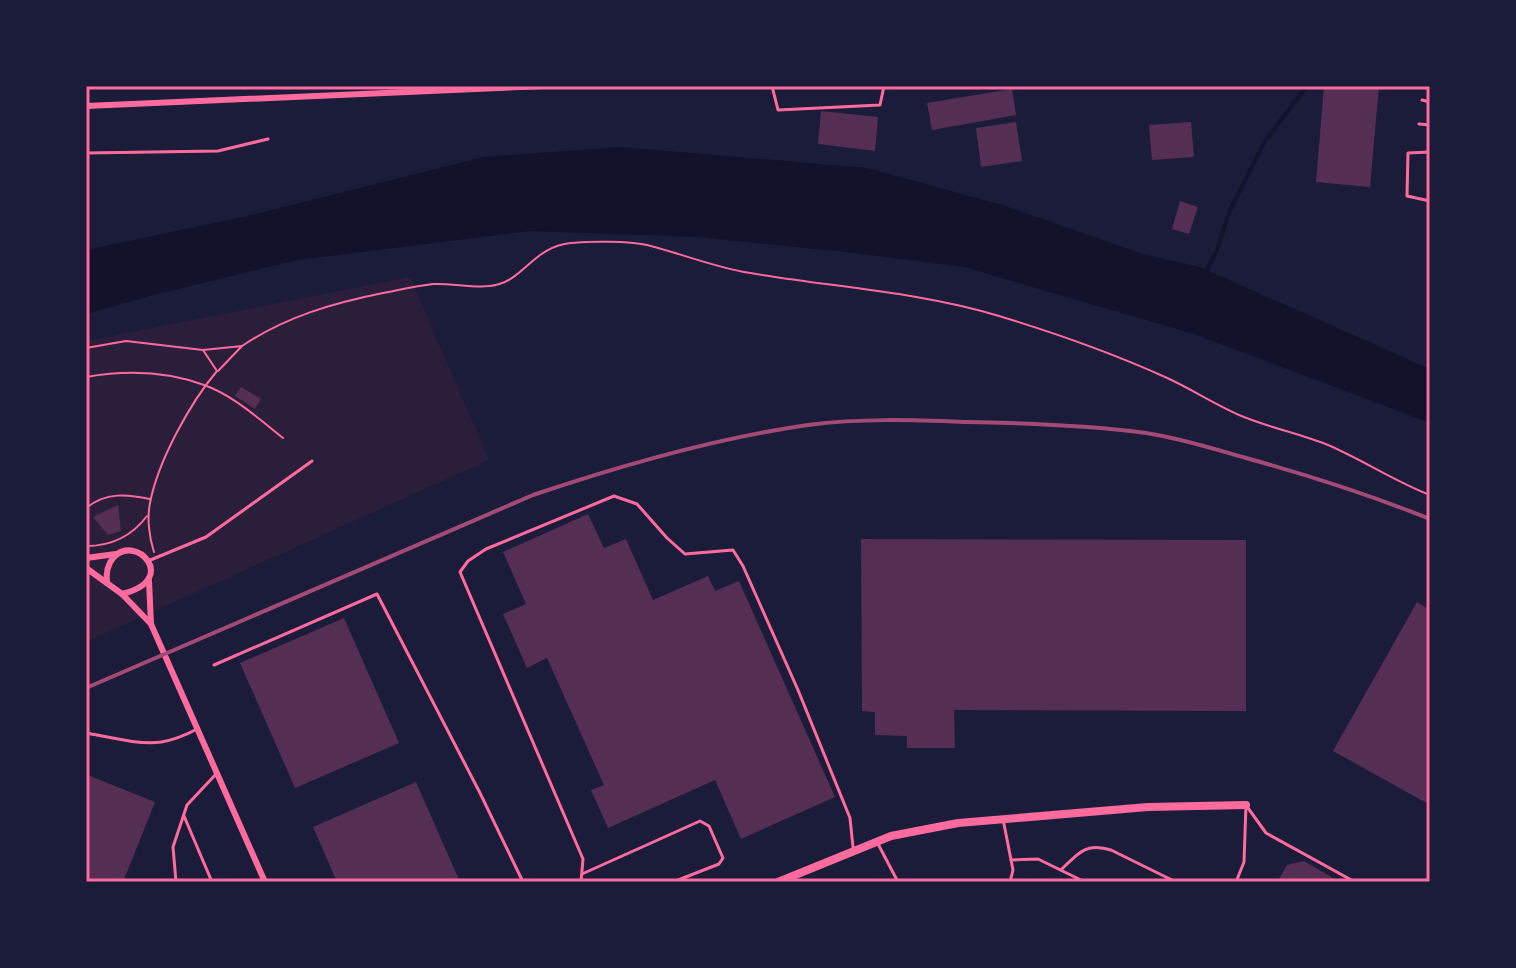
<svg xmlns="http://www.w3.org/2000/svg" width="1516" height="968" viewBox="0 0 1516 968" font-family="Poppins,sans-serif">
  <rect width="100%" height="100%" fill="#1b1b3a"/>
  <polygon fill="#2a1e3b" points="410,277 489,460 86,642 86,341"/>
  <polygon fill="#12122b" points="620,147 867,168 1002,205 1143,254 1200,267 1430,369 1430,423 1197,335 964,267 854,253 699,237 530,231 298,260 161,293 86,314 86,250 243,217 483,157"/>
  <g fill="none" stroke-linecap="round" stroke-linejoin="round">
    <polyline stroke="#12122b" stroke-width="4" points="1207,270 1217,250 1230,210 1265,141 1307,86"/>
  </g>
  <g fill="#542f53">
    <polygon points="1324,86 1379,86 1370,187 1316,182"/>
    <polygon points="1012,89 1016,115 932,130 927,103"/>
    <polygon points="821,111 878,117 875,151 818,144"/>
    <polygon points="1016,122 1022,161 981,167 976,128"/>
    <polygon points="1191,122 1194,157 1152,160 1149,125"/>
    <polygon points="1180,201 1198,207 1189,234 1172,229"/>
    <polygon points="241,387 261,399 255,409 235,396"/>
    <polygon points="118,505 121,531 108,535 93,517"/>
    <polygon points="588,514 604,548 626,539 653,600 708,576 715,591 739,581 835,797 741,839 715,780 608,828 591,790 604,785 547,658 527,668 503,614 526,604 503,552"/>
    <polygon points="861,539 1246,540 1246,711 954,710 955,748 907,748 907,736 875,735 875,712 862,711"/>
    <polygon points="1417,602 1430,610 1430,805 1333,751"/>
    <polygon points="344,618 399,743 295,788 240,663"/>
    <polygon points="90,776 155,802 123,882 86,882 86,785"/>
    <polygon points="416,782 460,882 337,882 313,827"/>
    <polygon points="1304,861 1340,882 1277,882 1287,865"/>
  </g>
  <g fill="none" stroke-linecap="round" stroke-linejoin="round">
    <g stroke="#ff6b9d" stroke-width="2">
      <path d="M242 346C285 317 333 303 383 293 399 290 416 286 433 284 452 283 471 288 490 286 525 282 531 247 571 243 591 241 628 241 647 245 679 253 711 266 744 272 829 287 916 291 999 316 1055 333 1112 353 1165 377 1192 389 1217 406 1244 417 1271 428 1301 434 1328 445 1363 460 1394 481 1430 495"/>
      <path d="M86 348 126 341 203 350 217 371C190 403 158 461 150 503 147 518 149 537 154 552"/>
      <polyline points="203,350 242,346 218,371"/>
      <path d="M86 377C126 370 166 371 204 385 233 395 259 419 283 438"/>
      <path d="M86 508C106 492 127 494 150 499"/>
      <path d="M86 546C111 546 132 536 147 516"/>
    </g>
    <g stroke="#ff6b9d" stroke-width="3">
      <polyline points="772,86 778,110 880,105 884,86"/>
      <polyline points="1422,100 1430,102"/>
      <polyline points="1419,124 1430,125"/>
      <polyline points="1430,152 1408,153 1407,196 1430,201"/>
      <polyline points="86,153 218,151 268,139"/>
      <polyline points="148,561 206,537 312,461"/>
      <polyline points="214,665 377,594 480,793 523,882"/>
      <path d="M86 733C109 737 138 745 161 742 174 740 186 735 197 729"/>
      <polyline points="1248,808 1266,833 1355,882"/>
      <polyline points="184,816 212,882"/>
      <polyline points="1003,819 1013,870 1010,882"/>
      <polyline points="877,842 898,882"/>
      <polyline points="1011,860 1038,859 1085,882"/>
      <path d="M1061 870C1078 853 1086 842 1111 850L1176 882"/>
      <polyline points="582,874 700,821 709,826 723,858 719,864 673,882"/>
      <polyline points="176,882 173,847 187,805 217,773"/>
      <polyline points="581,882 583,859 460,572 468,561 486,549 614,496 637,504 667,538 685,554 733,550 743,566 798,690 850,818 853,847"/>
      <polyline points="1236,882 1244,862 1246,805"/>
    </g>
    <g stroke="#ff6b9d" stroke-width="6">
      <polyline points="86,106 543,86"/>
      <polyline points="86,558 116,554"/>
      <polyline points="86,568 122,594 151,624"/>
      <polyline points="149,581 151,624 265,882"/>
      <path d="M107 583C106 574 107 565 113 558 135 532 181 580 122 594"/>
    </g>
    <polyline stroke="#ff6b9d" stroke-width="8" points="778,882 891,836 958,823 1148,807 1246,805"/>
    <path stroke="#a44b75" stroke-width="4" d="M86 688 533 495C622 465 715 438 808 425 861 418 913 420 965 422 1026 423 1086 425 1146 433 1180 438 1214 449 1246 458 1308 475 1370 495 1430 519"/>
  </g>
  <rect width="1516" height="968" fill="none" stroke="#1b1b3a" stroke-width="176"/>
  <rect x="88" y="88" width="1340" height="792" fill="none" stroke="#ff6b9d" stroke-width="3"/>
</svg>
